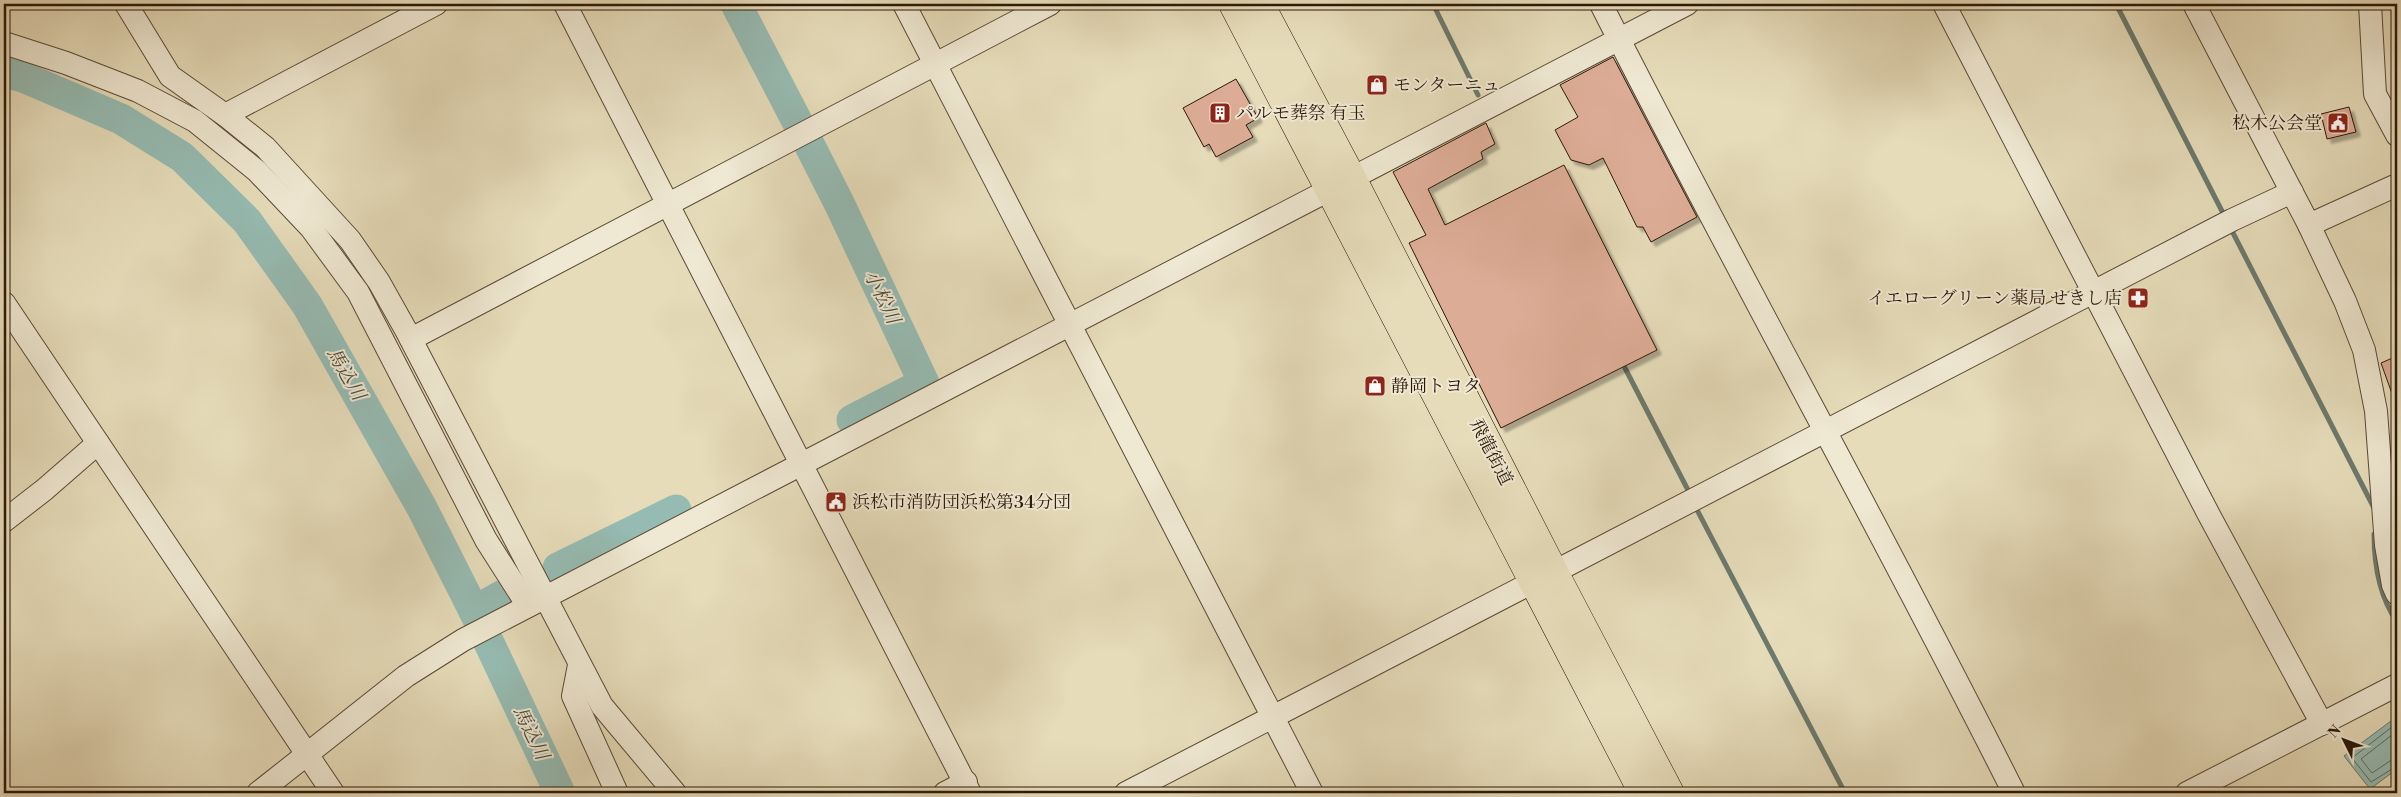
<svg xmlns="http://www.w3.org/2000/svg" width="2401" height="797" viewBox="0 0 2401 797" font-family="'Libre Bodoni','Noto Serif JP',serif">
  <defs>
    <filter id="shadow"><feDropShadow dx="4.5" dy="4.5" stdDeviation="1" flood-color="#0004"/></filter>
  </defs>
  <rect width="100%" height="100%" fill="#e6dcba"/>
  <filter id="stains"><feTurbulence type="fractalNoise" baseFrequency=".004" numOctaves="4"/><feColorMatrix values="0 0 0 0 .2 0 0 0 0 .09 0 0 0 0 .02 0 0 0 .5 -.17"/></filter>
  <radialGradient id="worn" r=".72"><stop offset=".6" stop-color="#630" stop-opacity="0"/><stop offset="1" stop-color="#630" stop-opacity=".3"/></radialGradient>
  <polygon fill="#96bbb2" stroke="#6c7a6e" points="2395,718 2397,720 2397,769 2370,789 2344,756"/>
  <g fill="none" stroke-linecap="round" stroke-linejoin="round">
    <g stroke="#616a5e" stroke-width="1">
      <polyline points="2397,723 2352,758 2371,782 2397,766"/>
      <polyline points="2397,731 2361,759 2372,773 2390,761 2397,759"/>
    </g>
    <g stroke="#6c7a6e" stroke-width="5">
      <polyline points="1433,4 1478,95"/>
      <polyline points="2116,4 2225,217"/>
      <polyline points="2230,227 2374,508"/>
      <polyline points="1625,368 1690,494"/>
      <polyline points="1695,506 1845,793"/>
      <path d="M2374 534C2374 565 2379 596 2397 622"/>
    </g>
    <g stroke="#96bbb2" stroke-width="31">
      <polyline points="736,4 800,127"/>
      <polyline points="4,72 23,77 121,119 182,157 247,221 307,305 422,508 474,611 560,793"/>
      <polyline points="806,138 840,205 924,383 852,420"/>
      <polyline points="558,568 676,510"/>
      <polyline points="474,611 503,595"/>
    </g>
  </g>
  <g fill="#ddac96" stroke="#2c1909" filter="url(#shadow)">
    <polygon points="1613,57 1697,217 1651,242 1643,227 1637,227 1603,158 1589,165 1571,160 1555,130 1578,117 1560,85"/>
    <polygon points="1236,79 1258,118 1246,125 1253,137 1216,157 1209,144 1204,147 1183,108"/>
    <polygon points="2349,107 2356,132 2327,139 2321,114"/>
    <polygon points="1486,123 1495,144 1481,152 1483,159 1428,189 1445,225 1564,165 1657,350 1501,428 1409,243 1426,235 1393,172"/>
    <polygon points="2397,356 2397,402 2395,402 2381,363"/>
  </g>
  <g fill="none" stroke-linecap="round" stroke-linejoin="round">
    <g stroke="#5a4a35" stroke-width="24">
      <g id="minor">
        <polyline points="126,4 170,76 225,115 265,147 350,240 379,282 407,332 602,706 675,793"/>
        <polyline points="565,4 970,793"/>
        <polyline points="904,4 1312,793"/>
        <path d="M1601 4C1735 269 1881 528 2014 793"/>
        <polyline points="1944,4 2209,515 2322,724"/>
        <polyline points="2194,4 2309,225 2345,301 2364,350 2376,411 2386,545 2393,585 2397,594"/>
        <polyline points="2370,4 2375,94 2397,135"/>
        <polyline points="4,43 66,63 138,91 195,121 257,171 311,228 358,292 486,540 528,606"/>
        <polyline points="225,115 436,4"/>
        <polyline points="2309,225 2397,185"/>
        <polyline points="4,303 333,793"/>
        <polyline points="411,339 1050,4"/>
        <polyline points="4,521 44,490 98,443"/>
        <polyline points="1554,572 2232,220 2292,192"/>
        <polyline points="579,665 573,696 617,793"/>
        <polyline points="258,793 406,676 463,640 1687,4"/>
        <polyline points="945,793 966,782"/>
        <polyline points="1126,793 1535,581"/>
        <polyline points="2187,793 2397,685"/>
      </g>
    </g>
    <g stroke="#2c1909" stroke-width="29">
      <g id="highway">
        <polyline points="1233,4 1643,793"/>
        <polyline points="1260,4 1352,178 1554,572 1670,793"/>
      </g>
    </g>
    <use href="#minor" stroke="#efe8d2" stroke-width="22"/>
    <use href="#highway" stroke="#e6dcba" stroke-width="28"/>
  </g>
  <defs>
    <g id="shop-square" transform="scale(1.125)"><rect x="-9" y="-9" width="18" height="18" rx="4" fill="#8f2418" stroke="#efe8d2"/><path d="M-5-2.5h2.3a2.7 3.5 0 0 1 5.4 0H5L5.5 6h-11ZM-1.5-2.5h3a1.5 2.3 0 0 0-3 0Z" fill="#fff"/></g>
    <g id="building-square" transform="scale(1.125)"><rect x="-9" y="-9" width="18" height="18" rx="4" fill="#8f2418" stroke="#efe8d2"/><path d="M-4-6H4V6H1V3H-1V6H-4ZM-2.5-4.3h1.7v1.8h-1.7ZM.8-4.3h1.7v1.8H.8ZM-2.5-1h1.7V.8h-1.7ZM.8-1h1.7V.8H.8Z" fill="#fff"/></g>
    <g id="civic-square" transform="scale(1.125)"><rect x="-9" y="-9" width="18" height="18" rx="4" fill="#8f2418" stroke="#efe8d2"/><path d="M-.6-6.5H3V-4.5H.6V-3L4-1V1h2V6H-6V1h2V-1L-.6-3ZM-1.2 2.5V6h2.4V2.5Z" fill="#fff"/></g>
    <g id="pharmacy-square" transform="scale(1.125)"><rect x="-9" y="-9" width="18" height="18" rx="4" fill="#8f2418" stroke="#efe8d2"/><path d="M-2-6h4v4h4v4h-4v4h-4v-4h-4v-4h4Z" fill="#fff"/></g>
  </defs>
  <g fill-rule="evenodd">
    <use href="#shop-square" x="1377" y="85"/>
    <use href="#building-square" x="1220" y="113"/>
    <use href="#civic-square" x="2338" y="123"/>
    <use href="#pharmacy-square" x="2138" y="298"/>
    <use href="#shop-square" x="1375" y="386"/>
    <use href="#civic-square" x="836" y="502"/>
  </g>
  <g text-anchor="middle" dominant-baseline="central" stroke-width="4" stroke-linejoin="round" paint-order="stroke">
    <g font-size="18" fill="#2c1909" stroke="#efe8d2" text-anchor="start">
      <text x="1393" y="85">モンターニュ</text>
      <text x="1236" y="113">パルモ葬祭 有玉</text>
      <text x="2322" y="123" text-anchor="end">松木公会堂</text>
      <text x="2122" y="298" text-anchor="end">イエローグリーン薬局 せきし店</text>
      <text x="1391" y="386">静岡トヨタ</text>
      <text x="852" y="502">浜松市消防団浜松第34分団</text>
    </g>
    <g font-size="18" fill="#2c1909" stroke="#efe8d2">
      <text transform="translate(1491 452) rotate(63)">飛龍街道</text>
    </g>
    <g font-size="19" font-style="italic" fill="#4c4a3c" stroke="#efe8d2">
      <text transform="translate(882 297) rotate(64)">小松川</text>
      <text transform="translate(346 374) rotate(60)">馬込川</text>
      <text transform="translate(531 733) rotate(64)">馬込川</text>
    </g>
  </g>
  <rect width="2401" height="797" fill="none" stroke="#e6dcba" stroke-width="20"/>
  <rect x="5" y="5" width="2391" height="787" fill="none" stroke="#2c1909" stroke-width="2.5"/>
  <rect x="10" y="10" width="2381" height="777" fill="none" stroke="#2c1909"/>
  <g transform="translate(2344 740) rotate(312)" stroke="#efe8d2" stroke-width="4" paint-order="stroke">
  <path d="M0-4L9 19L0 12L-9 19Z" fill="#2c1909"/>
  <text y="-8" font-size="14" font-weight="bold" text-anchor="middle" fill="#2c1909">N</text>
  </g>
  <rect width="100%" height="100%" filter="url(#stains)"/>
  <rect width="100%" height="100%" fill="url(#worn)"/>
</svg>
